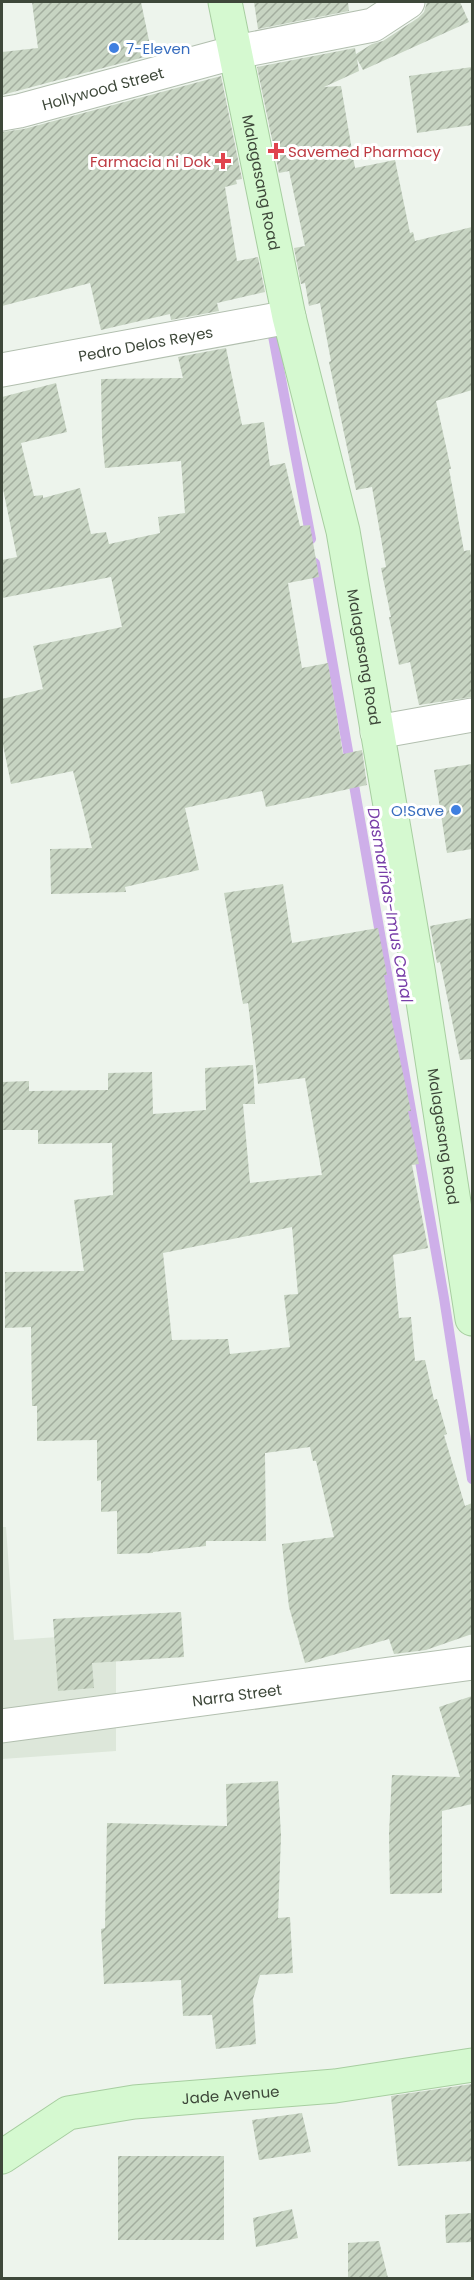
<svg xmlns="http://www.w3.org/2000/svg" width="474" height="2280" viewBox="0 0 474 2280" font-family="Poppins,sans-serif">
  <defs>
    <pattern id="building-hatch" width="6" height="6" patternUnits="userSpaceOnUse" patternTransform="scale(1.5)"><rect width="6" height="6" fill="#c7d4c2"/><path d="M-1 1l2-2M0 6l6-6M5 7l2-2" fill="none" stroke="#a3ae9f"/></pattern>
  </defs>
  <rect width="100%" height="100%" fill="#edf4ec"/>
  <polygon fill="#dde7da" points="2,1527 6,1527 14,1640 116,1633 116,1751 2,1759"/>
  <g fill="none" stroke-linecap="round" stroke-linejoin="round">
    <g stroke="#ceafe9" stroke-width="10">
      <polyline points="273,336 311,539"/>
      <polyline points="315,563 444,1298 472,1479"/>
    </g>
  </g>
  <g fill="url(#building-hatch)" fill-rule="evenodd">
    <polygon points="32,2 141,2 152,55 2,95 2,52 38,48"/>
    <polygon points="254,2 348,2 349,11 258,29"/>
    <polygon points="427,2 460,2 469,22 363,70 357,59 359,71 324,87 341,86 355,168 395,160 410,233 413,232 415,241 472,227 472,390 436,401 451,469 449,469 464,551 470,550 472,564 472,697 419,705 410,662 399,665 389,617 391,617 381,568 386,567 372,487 356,490 329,362 331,361 320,303 309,306 305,283 301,284 294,248 305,246 289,171 279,173 257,67 355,48 356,54 372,44 383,41 418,18 424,12"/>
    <polygon points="472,67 472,125 417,133 409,76"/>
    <polygon points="221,76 242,179 236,180 237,184 225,187 237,261 258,257 265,292 217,303 219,311 171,320 170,314 101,330 90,283 2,306 2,132 24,129"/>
    <polygon points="226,348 242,425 264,422 270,466 285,463 300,526 310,525 319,577 288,583 302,668 328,663 343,754 362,750 367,785 266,807 262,791 185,808 199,870 125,887 126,892 51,894 50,849 92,848 85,818 73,771 11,784 2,740 2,699 43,689 33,646 122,627 111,577 2,598 2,560 17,557 2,484 2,397 56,383 67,432 21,443 34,496 43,495 43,498 80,488 91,534 106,532 109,544 160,533 158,517 185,513 181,461 105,468 102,436 101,379 183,378 178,357"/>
    <polygon points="472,764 472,849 447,853 434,770"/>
    <path d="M283 884 292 943 378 928 387 975H384L392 1022 411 1111H408L419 1164 412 1165 428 1248 393 1255 399 1318 411 1317 415 1361 425 1360 434 1400 437 1399 447 1434 444 1435 465 1506 472 1503V1634L426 1650 394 1654 389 1639 305 1663 289 1607 282 1544 334 1537 316 1461H313L310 1447 265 1453 266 1541H206V1546L153 1552V1553L117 1554V1511L101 1512V1480L97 1481V1440L37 1441V1406H32L31 1327 5 1328V1272L84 1271 74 1200 113 1195 112 1143 38 1144V1130H2V1082L29 1081V1091L108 1090V1073L152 1072 153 1114 206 1110 205 1068 253 1065 255 1104H243L250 1183 322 1175 305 1078 258 1084 248 1003 243 1004 224 893ZM292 1227 298 1294 284 1295 290 1347 230 1354 228 1339 172 1340 163 1253Z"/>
    <polygon points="472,918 472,1059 460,1060 440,962 437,963 430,926"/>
    <polygon points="181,1612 184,1657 92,1663 94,1688 58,1691 53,1619"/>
    <polygon points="472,1696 472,1804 442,1811 442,1893 390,1894 389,1833 392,1775 460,1777 439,1707"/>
    <polygon points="278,1781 281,1836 278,1918 290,1917 293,1973 260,1975 253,1999 256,2044 216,2049 212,2015 183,2016 181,1980 104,1984 101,1929 105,1928 107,1823 227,1826 226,1784"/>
    <polygon points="472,2084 472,2161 398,2166 391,2096"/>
    <polygon points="302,2113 311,2152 259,2160 252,2120"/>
    <rect x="118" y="2156" width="106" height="84"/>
    <polygon points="292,2209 298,2238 256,2247 253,2218"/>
    <polygon points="472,2213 472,2242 446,2243 445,2215"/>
    <polygon points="379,2241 388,2278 348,2278 348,2243"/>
  </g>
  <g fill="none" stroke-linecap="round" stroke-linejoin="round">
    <g stroke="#b2bfaf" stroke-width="35">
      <g id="street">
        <path id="s1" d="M2 114 19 111 236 52 373 25 408 2"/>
        <path id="s2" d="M2 370 289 317"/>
        <polyline points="377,732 472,715"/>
        <path id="s3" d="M2 1726 472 1663"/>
      </g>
    </g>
    <g stroke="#a7cea0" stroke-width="35">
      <g id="secondary">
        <path id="s4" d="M225 2 289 317 343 531 418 969 472 1319"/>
        <path id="s5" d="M2 2157 68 2113 134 2102 335 2086 472 2065"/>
      </g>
    </g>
    <use href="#street" stroke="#fff" stroke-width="33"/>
    <use href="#secondary" stroke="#d5f9d0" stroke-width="33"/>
  </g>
  <g fill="#3f7fe0" stroke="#fff" stroke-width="2">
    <circle cx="114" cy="48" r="6"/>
    <circle cx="456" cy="810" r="6"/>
  </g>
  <g fill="#e0444e" stroke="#fff" stroke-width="2">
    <path d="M273 142h6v6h6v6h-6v6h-6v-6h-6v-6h6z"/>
    <path d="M220 152h6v6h6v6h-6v6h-6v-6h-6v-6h6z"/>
  </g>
  <g text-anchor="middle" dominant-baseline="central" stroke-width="6" stroke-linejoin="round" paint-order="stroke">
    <g font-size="15" fill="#366cbe" stroke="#fff" text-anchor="start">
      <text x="126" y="48">7-Eleven</text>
      <text x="444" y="810" text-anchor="end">O!Save</text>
    </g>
    <g font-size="15" fill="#3e483a" stroke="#fff">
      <text stroke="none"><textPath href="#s1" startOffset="104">Hollywood Street</textPath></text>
      <text stroke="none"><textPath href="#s4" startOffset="184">Malagasang Road</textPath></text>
      <text stroke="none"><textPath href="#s2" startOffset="146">Pedro Delos Reyes</textPath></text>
      <text stroke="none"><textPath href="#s4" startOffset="670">Malagasang Road</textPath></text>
      <text stroke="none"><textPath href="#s4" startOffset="1156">Malagasang Road</textPath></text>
      <text stroke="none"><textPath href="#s3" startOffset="237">Narra Street</textPath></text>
      <text stroke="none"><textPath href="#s5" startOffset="243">Jade Avenue</textPath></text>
    </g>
    <g font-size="15" fill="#be3a42" stroke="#fff" text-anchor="start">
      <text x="288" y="151">Savemed Pharmacy</text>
      <text x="211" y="161" text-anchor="end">Farmacia ni Dok</text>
    </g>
    <g font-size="16" font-style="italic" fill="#783ea8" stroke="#fff">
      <text transform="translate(390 905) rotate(80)">Dasmariñas-Imus Canal</text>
    </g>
  </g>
  <rect width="474" height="2280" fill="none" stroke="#3e483a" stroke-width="6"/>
</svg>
